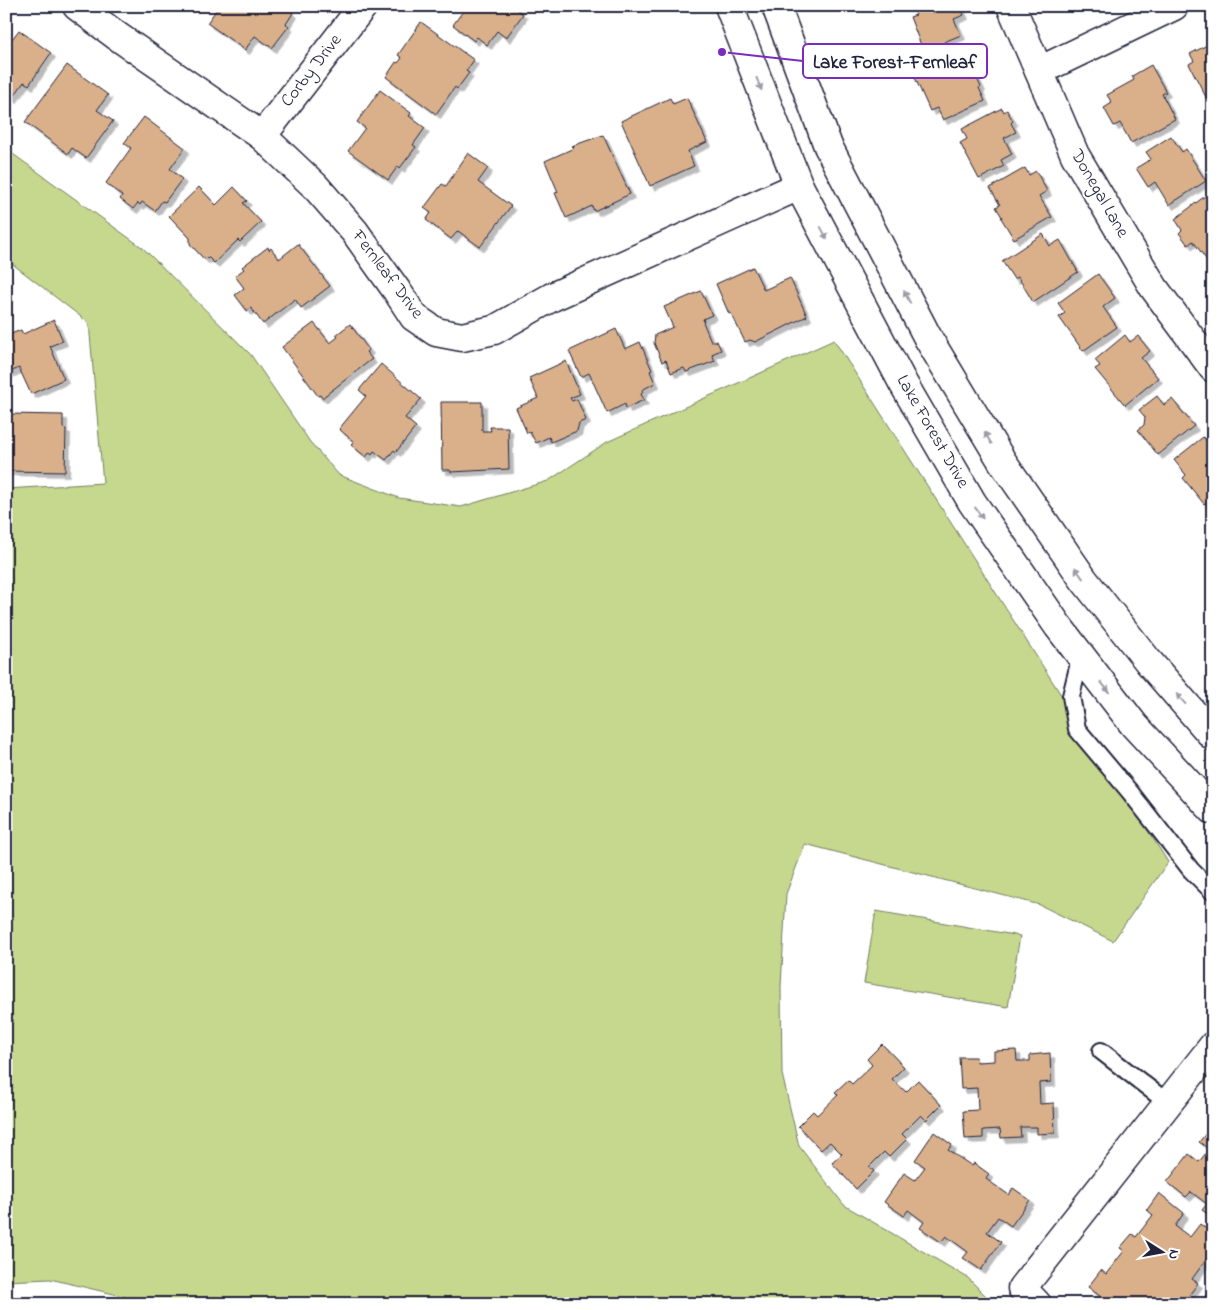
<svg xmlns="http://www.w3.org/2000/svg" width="1219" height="1310" viewBox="0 0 1219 1310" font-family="'Indie Flower',sans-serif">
  <defs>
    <filter id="shadow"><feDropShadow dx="4.5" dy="4.5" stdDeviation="0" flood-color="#0004"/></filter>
  </defs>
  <rect width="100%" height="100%" fill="#fff"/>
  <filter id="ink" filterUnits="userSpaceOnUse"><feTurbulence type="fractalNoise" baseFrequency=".02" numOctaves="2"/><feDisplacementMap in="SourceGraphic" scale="10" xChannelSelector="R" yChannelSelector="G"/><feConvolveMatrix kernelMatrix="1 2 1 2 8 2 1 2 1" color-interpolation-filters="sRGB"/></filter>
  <g filter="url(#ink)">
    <g fill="#c5d88d" stroke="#747d64">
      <polygon points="6,149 143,248 251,355 310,442 339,475 399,498 461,507 548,481 607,442 834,340 1168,862 1113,941 1040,905 805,844 786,894 781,987 782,1074 799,1146 844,1205 968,1278 994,1304 156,1304 50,1279 6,1281 6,489 103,483 89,323 6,259"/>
      <polygon points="876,911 1020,936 1008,1007 864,983"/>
    </g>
    <g fill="#d9b08a" stroke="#22223b" filter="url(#shadow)">
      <polygon points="219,6 283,6 293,13 286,24 289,26 272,48 255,36 245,50 207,23"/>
      <polygon points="465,6 520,6 518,10 523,14 506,38 497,31 487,45 477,37 474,41 453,25 466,7"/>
      <polygon points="912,6 960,6 964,15 954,19 961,35 944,42 948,49 926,58 910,17 916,15"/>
      <polygon points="421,22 474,60 466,71 469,73 457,89 455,87 436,114 386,77 396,62 398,63 402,58 398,55"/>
      <polygon points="19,30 51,53 29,85 24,82 12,99 6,95 6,33 12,39"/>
      <polygon points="1213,42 1213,101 1209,103 1189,64 1194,61 1190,54"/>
      <polygon points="935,59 939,66 956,59 958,63 960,62 962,70 971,66 981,87 979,88 985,101 943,120 937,108 930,111 911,69"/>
      <polygon points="67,65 108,95 97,110 113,121 86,158 72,148 68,154 25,122"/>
      <polygon points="1151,65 1166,92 1162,94 1175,119 1131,143 1120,123 1114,126 1104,108 1112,103 1107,95 1134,80 1132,76"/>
      <polygon points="380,90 411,113 409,116 425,128 413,145 416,147 400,168 398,166 388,180 348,151 365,128 357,122"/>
      <polygon points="670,98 673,104 687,98 707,142 688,151 694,166 650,186 621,121"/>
      <polygon points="1002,108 1004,112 1007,110 1013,121 1011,123 1016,132 1004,138 1012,154 1001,160 1004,166 979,179 960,143 967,139 962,129"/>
      <polygon points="144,117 185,148 170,169 182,179 165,202 162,201 155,211 142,202 140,205 138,203 133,209 120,199 122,196 106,183 131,148 124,143"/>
      <polygon points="603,135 630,194 594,211 592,206 566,218 555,193 558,192 545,161 574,148 572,146"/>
      <polygon points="1171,136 1182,152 1186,149 1206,181 1169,205 1155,182 1148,187 1136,168 1151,159 1146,152"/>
      <polygon points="468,153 488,168 478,182 511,206 480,247 458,231 451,239 426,220 431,213 424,208 442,184 446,186"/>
      <polygon points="1025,168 1029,175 1036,171 1047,191 1039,196 1052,217 1014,239 1001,218 1002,217 996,207 1000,205 990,188"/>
      <polygon points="199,187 216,205 234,187 247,201 243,203 261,222 240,242 238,240 214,263 209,258 204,259 190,244 190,238 169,216"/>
      <polygon points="1209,193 1213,199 1213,259 1208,262 1193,241 1188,245 1179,233 1182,230 1175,219"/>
      <polygon points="1043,234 1050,246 1060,240 1078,272 1033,302 1018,277 1014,279 1002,261"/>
      <polygon points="298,244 330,286 301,308 295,299 263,324 251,308 247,311 235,295 244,288 235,276 244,269 242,267 268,247 269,250 271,248 279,259"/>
      <polygon points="753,267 764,290 790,278 807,316 755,342 750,340 745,342 731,313 729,314 716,284"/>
      <polygon points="1098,274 1115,298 1103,307 1117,327 1083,351 1059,317 1065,313 1058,303"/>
      <polygon points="701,291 712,315 703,319 704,322 703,322 711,341 717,341 721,350 712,354 715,361 686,372 684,368 671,373 666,360 662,362 654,343 655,335 673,327 664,307"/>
      <polygon points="54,320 63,341 50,346 64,379 31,394 19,368 6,374 6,336 21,330 23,334"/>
      <polygon points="314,323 330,343 338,337 336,335 350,324 369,350 366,352 372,359 322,398 320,395 318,396 282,347"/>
      <polygon points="616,329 625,349 640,342 652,370 650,371 655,383 642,390 643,392 641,394 644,400 626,408 625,404 607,413 589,373 581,377 569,351"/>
      <polygon points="1125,335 1130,342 1138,336 1150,351 1141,358 1158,378 1125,405 1095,369 1100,366 1095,360"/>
      <polygon points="566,361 580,394 570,398 572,401 577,399 586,420 579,423 577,431 551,442 549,437 536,443 530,432 527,433 516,408 538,398 529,378"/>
      <polygon points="381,364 421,399 405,418 416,427 396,452 394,450 386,460 374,451 372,454 370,452 366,457 351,445 354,442 339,429 366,396 359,390"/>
      <polygon points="1157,396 1164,405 1172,399 1194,426 1158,455 1138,430 1144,425 1145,417 1139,410"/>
      <polygon points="441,402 482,402 482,431 491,431 490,427 508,427 509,469 451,472 450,470 442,470"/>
      <polygon points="8,414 63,415 63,428 66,429 65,472 6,471"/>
      <polygon points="1203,437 1208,443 1213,440 1213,497 1204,504 1183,478 1186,475 1174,460"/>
      <polygon points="882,1044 904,1067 892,1079 906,1092 918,1080 941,1105 926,1120 921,1115 902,1134 907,1139 889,1157 884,1152 869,1167 874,1171 856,1189 832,1163 842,1154 830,1142 821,1150 798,1126 813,1111 817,1115 838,1095 835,1092 848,1080 852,1084 872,1065 867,1059"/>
      <polygon points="1016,1050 1017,1061 1030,1061 1030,1055 1050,1053 1051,1082 1039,1083 1040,1104 1054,1103 1055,1133 1037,1134 1037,1127 1020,1127 1021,1137 1001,1138 1000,1129 983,1130 983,1138 965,1139 963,1111 978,1110 977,1088 961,1089 959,1057 976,1057 977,1062 994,1061 994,1051"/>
      <polygon points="1213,1125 1213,1218 1202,1210 1207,1204 1191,1192 1186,1197 1167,1182 1189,1154 1199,1162 1209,1149 1199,1142"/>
      <polygon points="934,1132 952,1145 948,1150 972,1166 974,1163 989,1174 986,1179 1009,1195 1013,1188 1030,1200 1011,1226 998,1217 987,1232 1001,1242 981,1270 963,1258 968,1252 946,1236 941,1242 920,1228 924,1222 908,1210 904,1216 884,1202 904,1173 915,1180 925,1167 915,1160"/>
      <polygon points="1159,1193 1184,1213 1175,1226 1190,1237 1200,1224 1213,1234 1213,1261 1208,1257 1192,1279 1198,1283 1183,1304 1177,1300 1174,1304 1130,1304 1122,1298 1118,1304 1110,1304 1088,1287 1101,1270 1106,1274 1124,1251 1120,1248 1132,1234 1136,1237 1153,1215 1147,1210"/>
      <polygon points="1213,1287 1213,1304 1203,1304 1201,1302"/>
    </g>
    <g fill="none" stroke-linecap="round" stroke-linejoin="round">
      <g stroke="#22223b" stroke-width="20">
        <g id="lane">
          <polyline points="1081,655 1071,696 1077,729 1130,792 1191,870 1213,892"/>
          <polyline points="1101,1051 1168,1103"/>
        </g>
      </g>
      <g stroke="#22223b" stroke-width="31">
        <g id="street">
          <polyline points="77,6 117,36 262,136 315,186 355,232 397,291 414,317 436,332 462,337 494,330 552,297 799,186"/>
          <polyline points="1011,6 1075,155 1154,288 1213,368"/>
          <polyline points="1039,71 1174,6"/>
          <polyline points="262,136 363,6"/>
          <polyline points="1037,1304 1022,1288 1213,1046"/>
        </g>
      </g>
      <g stroke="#22223b" stroke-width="31">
        <g id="primary">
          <polyline points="729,6 799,186 903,383 972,502 1058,626 1134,725 1213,810"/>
          <polyline points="776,6 828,146 928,338 1002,461 1084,580 1148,661 1213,736"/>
        </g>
      </g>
      <use href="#lane" stroke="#fff" stroke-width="16"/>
      <use href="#street" stroke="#fff" stroke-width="28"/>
      <use href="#primary" stroke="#fff" stroke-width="28"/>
    </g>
    <defs><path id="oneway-solid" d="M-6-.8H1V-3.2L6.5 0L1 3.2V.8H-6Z" transform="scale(1.25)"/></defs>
    <g fill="#9c9ca7">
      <use href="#oneway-solid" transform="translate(759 84) rotate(68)"/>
      <use href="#oneway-solid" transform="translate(824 233) rotate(62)"/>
      <use href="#oneway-solid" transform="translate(907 297) rotate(-117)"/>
      <use href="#oneway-solid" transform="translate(988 438) rotate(-121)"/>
      <use href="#oneway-solid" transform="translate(979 513) rotate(55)"/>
      <use href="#oneway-solid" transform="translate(1079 573) rotate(-125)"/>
      <use href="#oneway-solid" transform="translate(1105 687) rotate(52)"/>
      <use href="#oneway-solid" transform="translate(1181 699) rotate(-131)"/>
    </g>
  </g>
  <g text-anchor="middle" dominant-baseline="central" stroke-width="4" stroke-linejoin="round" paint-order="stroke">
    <g font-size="18" fill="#22223b" stroke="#fff">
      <text transform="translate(312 71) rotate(-52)">Corby Drive</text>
      <text transform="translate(1099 194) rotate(60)">Donegal Lane</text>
      <text transform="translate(387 275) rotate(53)">Fernleaf Drive</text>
      <text transform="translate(932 432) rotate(60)">Lake Forest Drive</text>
    </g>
  </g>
  <path fill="none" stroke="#7b2cbf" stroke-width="2" d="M722 52L803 61"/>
  <circle fill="#7b2cbf" stroke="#fff" stroke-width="2" cx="722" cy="52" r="5"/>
  <rect fill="#fff" stroke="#7b2cbf" stroke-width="2" x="803" y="44" width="184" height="34" rx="5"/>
  <g font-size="19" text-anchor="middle" font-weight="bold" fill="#22223b">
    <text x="895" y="68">Lake Forest-Fernleaf</text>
  </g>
  <rect width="1219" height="1310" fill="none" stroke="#fff" stroke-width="25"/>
  <rect x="12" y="12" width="1194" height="1285" fill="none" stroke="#22223b" stroke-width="2" filter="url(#ink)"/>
  <g transform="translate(1162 1252) rotate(101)" stroke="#ffffff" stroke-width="4" paint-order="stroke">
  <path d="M0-4L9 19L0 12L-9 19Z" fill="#22223b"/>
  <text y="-8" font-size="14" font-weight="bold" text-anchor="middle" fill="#22223b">N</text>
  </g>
</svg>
